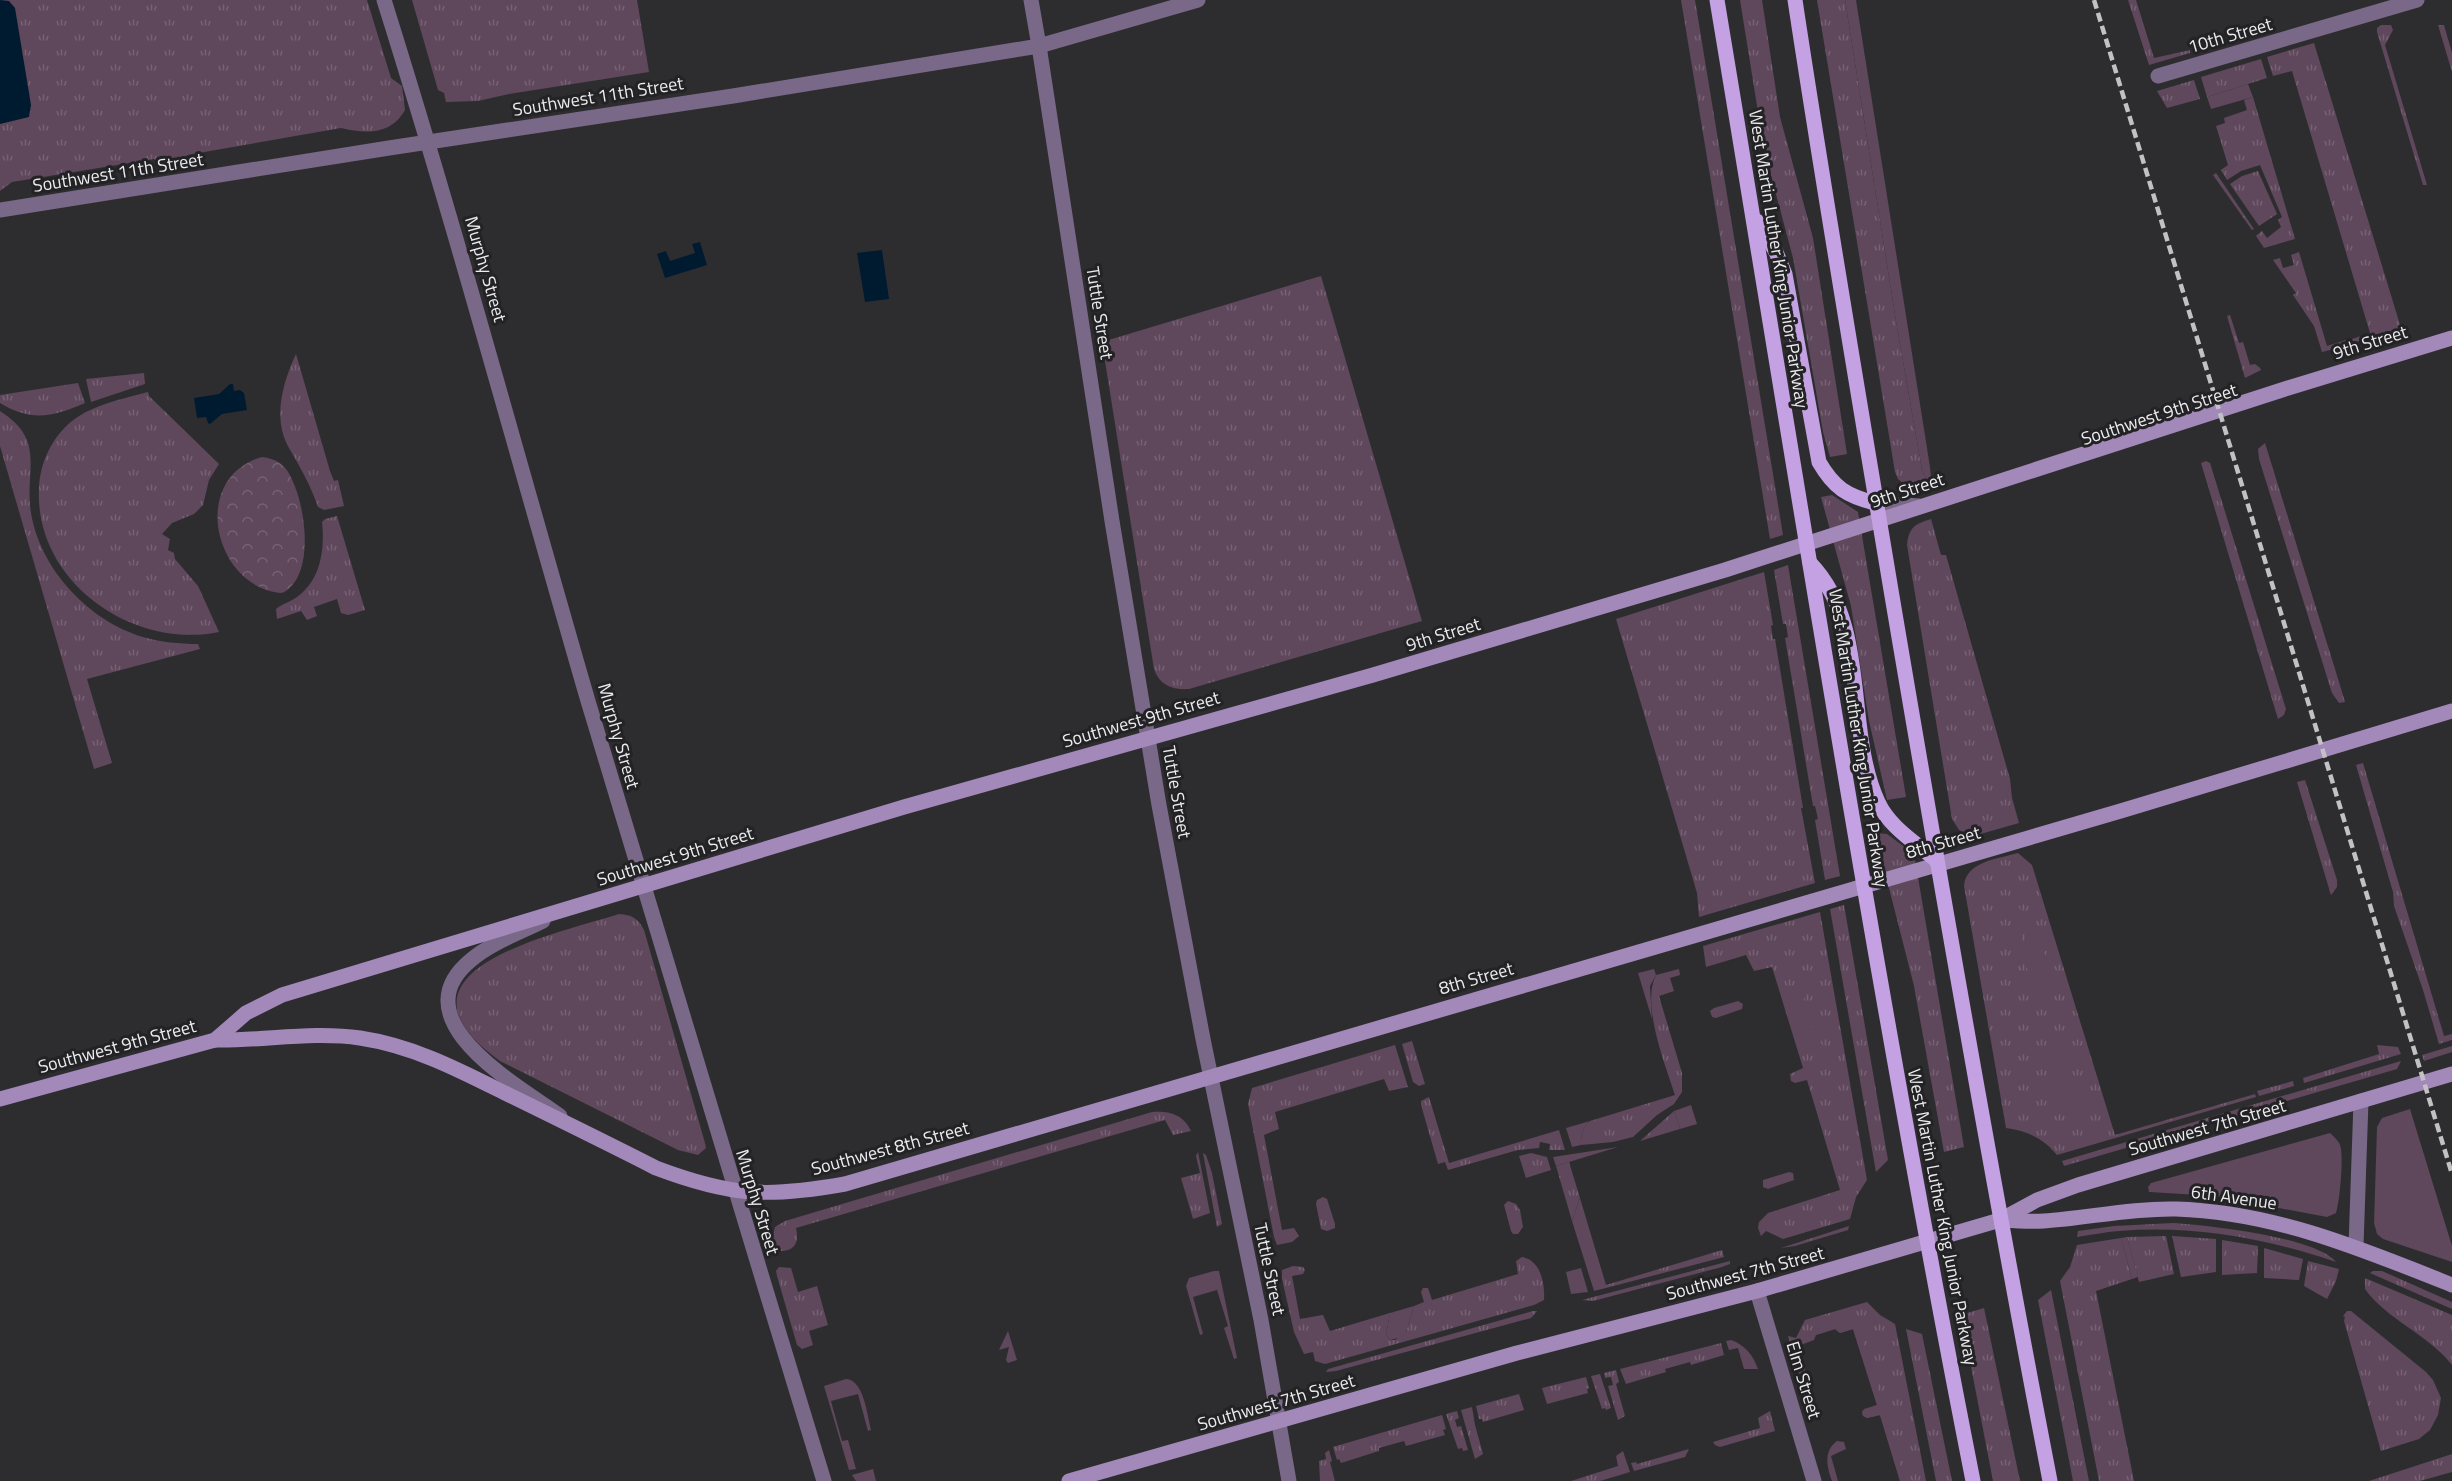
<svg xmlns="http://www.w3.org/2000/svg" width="2452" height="1481" viewBox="0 0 2452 1481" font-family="'Titillium Web',sans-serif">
  <defs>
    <pattern id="grass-tufts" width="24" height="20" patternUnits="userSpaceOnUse" patternTransform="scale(1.5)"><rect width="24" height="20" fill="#5f475c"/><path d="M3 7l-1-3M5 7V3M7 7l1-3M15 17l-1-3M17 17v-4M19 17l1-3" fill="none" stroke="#766274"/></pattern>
    <pattern id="forest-crowns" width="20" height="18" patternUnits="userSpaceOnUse" patternTransform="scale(1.5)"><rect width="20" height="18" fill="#5f475c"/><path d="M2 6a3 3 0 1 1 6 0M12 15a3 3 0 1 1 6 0" fill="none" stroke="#766274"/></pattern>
  </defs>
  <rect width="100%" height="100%" fill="#2d2d30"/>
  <g fill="url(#grass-tufts)">
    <path d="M0 0H367L391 78 402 86 405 110C391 135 366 134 341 128L187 155 178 163 165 165 154 159 12 182 0 191Z"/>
    <polygon points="412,0 637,0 649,72 509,94 478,101 446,102 444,93 438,90"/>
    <polygon points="1681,0 1695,0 1783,535 1770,539"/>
    <polygon points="1740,0 1762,0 1780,117 1813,238 1847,454 1830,457 1823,432 1793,258 1764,149"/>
    <polygon points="1817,0 1845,0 1896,321 1922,470 1930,486 1913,492 1898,479 1895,472"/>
    <polygon points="2128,0 2136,0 2154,58 2190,50 2190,53 2149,65"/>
    <polygon points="2381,25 2391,25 2393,30 2385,45 2427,185 2423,185 2377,32 2377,28"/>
    <polygon points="2438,25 2444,25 2452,53 2452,72"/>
    <polygon points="2314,43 2401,328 2353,343 2352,339 2370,333 2292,71 2273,76 2267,57"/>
    <polygon points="2261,59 2267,78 2207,97 2201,77"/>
    <polygon points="2194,80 2200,99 2167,108 2157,91"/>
    <polygon points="2253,97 2295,239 2264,248 2256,236 2262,231 2267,238 2281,227 2278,220 2282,217 2260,165 2241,171 2227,180 2221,170 2228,165 2216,126 2225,123 2224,118 2247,110 2244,100"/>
    <polygon points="2258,171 2277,214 2259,226 2230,184 2242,176"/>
    <polygon points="2216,173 2254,229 2252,230 2213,175"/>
    <polygon points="2299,252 2327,346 2346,340 2348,345 2322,352 2314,326 2293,295 2296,293 2273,260 2280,258 2283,268 2294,265 2291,255"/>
    <path d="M1321 276 1422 621 1189 689C1173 690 1160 686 1154 669L1102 342Z"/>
    <polygon points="2230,315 2239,343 2243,342 2250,365 2255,364 2260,368 2261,370 2245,378 2227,316"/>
    <path d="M296 354 330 471 334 481 338 480 344 506 324 510 318 507C310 484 301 469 289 448 272 418 283 382 296 354Z"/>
    <polygon points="144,373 145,384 91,402 86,379"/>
    <path d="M78 383 85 403C53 417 31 422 0 403V395Z"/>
    <path d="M148 392 149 396 219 464 209 480 203 505 194 514 172 523 162 534 170 539 168 550 174 553 175 559 198 586 219 632C132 650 34 581 39 488 40 463 52 437 72 421 94 404 123 399 148 392Z"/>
    <path d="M0 411C47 441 24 470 31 513 40 569 89 621 143 637 160 642 180 644 198 644L200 649 87 679 112 763 94 769 0 446Z"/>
    <polygon points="2265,443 2339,682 2345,702 2339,703 2332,693 2259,459 2258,449"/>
    <polygon points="2206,461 2210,463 2286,709 2284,715 2278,719 2201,463"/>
    <polygon points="1832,495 1858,512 1906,797 1887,800 1869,721 1851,606 1821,497"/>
    <path d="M337 516 365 610 348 615 341 613 337 599 314 607 317 616 307 620 301 611 277 619 276 609C282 604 290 602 297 597 321 580 325 549 322 522L325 519Z"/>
    <path d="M1931 519 1941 555H1946L2010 779 2012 798 2019 823 1970 837 1959 830 1952 819 1907 545C1909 527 1915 524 1931 519Z"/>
    <polygon points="1788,565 1840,876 1825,880 1815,820 1818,819 1815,806 1813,806 1785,638 1788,637 1786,624 1783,624 1774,570"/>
    <polygon points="1764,572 1773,625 1771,626 1773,639 1775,639 1803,808 1801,808 1815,883 1699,917 1697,893 1616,619"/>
    <polygon points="2363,763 2444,1036 2452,1034 2452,1040 2439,1044 2423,990 2394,906 2393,892 2356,765"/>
    <polygon points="2305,780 2337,880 2337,887 2331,895 2297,782"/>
    <polygon points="1875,833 1887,834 1914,854 1964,1147 1944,1152 1914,986"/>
    <path d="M2018 853 2032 865 2115 1135 2255 1094 2256 1097 2057 1155C2043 1138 2027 1131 2006 1128L1964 886C1966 861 1998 859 2018 853Z"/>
    <polygon points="1844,905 1888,1160 1876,1172 1830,909"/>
    <polygon points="1820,912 1867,1180 1856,1197 1850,1219 1783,1239 1766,1231 1761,1236 1758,1228 1759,1222 1768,1213 1840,1190 1807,1080 1795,1083 1791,1081 1790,1074 1803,1068 1772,967 1754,971 1746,955 1706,967 1703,946"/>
    <path d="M619 914C632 915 638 918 644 930L705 1143 706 1148 698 1155 678 1150 500 1061C375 971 553 935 619 914Z"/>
    <path d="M1679 969 1680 975 1670 978 1674 991 1659 996 1682 1073V1092L1674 1104 1657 1115 1633 1137 1613 1142 1581 1145C1581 1134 1582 1128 1590 1121L1675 1095C1665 1064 1641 1004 1656 975Z"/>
    <polygon points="1412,1041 1425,1084 1419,1086 1413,1082 1402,1044"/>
    <polygon points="1395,1045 1408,1087 1389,1091 1384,1079 1275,1112 1279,1129 1264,1135 1282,1230 1294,1228 1299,1236 1292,1242 1277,1245 1274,1237 1248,1104 1252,1088"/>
    <polygon points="2377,1045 2398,1047 2401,1054 2304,1083 2303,1078 2379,1054"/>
    <polygon points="2452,1046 2452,1052 2424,1061 2422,1055"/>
    <polygon points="2401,1061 2397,1069 2064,1166 2062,1161"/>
    <polygon points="2293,1081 2294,1086 2259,1096 2257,1091"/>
    <polygon points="1429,1097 1449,1163 1559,1130 1565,1150 1549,1150 1550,1144 1540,1142 1539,1148 1518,1150 1448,1170 1445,1162 1438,1164 1421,1105 1421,1101"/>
    <polygon points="1674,1111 1680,1129 1640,1141"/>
    <path d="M1152 1112C1169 1111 1183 1114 1191 1131L1173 1135 1165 1120 796 1228C800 1244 793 1254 775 1250L772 1240 775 1227 785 1221Z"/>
    <polygon points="1198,1152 1210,1213 1193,1219 1181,1178 1200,1173 1196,1156"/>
    <polygon points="1203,1153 1206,1155 1212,1173 1222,1224 1217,1227"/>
    <polygon points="1531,1153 1547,1157 1551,1170 1526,1178 1519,1156"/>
    <polygon points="1569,1162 1580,1198 1572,1221 1556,1166"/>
    <polygon points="1323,1197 1327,1199 1335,1224 1335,1228 1327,1231 1321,1229 1316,1204 1317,1200"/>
    <polygon points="1508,1201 1516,1204 1520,1210 1523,1227 1518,1234 1513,1234 1511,1231 1504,1205"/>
    <path d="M2173 1223C2207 1225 2316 1237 2336 1262 2265 1238 2194 1225 2119 1231 2105 1232 2091 1235 2077 1237L2078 1231 2114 1226Z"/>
    <polygon points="1849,1226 1848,1230 1795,1246 1781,1248"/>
    <polygon points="2166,1236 2174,1274 2139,1282 2127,1237"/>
    <polygon points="2172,1236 2216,1239 2216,1272 2181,1277"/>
    <polygon points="2121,1238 2132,1279 2096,1291 2134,1481 2099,1481 2060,1281 2070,1267 2077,1245"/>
    <polygon points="2222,1240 2258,1246 2257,1273 2222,1275"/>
    <polygon points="2264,1248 2303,1259 2299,1280 2264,1278"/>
    <polygon points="1722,1250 1724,1257 1606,1288 1606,1285"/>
    <path d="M1522 1257C1541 1260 1545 1284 1544 1300L1534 1305 1325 1364 1315 1361 1313 1352 1304 1354 1294 1332 1282 1279V1270L1293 1266 1303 1267 1305 1270 1303 1274 1292 1276 1300 1319 1323 1315 1330 1331 1390 1313 1386 1335 1390 1340H1395L1406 1332 1414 1306 1424 1302 1421 1292 1423 1288H1428L1432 1300 1518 1274 1516 1261Z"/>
    <polygon points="1730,1261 1730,1264 1722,1267 1593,1301 1582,1300"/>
    <polygon points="2308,1261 2339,1269 2336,1281 2327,1299 2304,1286"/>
    <polygon points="779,1267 791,1268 798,1292 817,1286 828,1325 809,1331 813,1345 802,1349 797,1345 777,1276 776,1271"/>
    <polygon points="2373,1271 2382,1271 2452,1302 2452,1309 2370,1273"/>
    <path d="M2365 1278 2452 1315V1365C2429 1335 2386 1319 2365 1289Z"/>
    <polygon points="2051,1290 2089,1481 2073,1481 2038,1300"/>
    <polygon points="1867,1302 1880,1315 1895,1324 1926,1481 1900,1481 1880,1415 1867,1418 1863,1416 1862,1411 1877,1405 1853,1329 1840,1333 1835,1329 1816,1335 1814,1340 1798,1346 1816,1406 1809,1410 1788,1336 1796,1338 1805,1320"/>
    <polygon points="1984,1308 2020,1481 1993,1481 1961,1315"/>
    <polygon points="1533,1311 1537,1311 1531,1318 1336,1371 1326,1372 1328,1369"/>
    <polygon points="2347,1311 2351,1311 2426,1372 2433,1380 2441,1398 2438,1415 2430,1430 2419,1439 2381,1451 2344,1321 2345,1317 2343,1316"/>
    <polygon points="1906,1329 1922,1334 1952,1481 1936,1481"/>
    <path d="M1731 1340C1745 1345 1753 1355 1758 1369H1744L1738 1348 1729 1350 1726 1341Z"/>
    <polygon points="1721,1343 1724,1355 1691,1365 1690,1362 1665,1369 1666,1372 1626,1384 1620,1369"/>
    <polygon points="1616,1370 1619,1382 1616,1384 1625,1416 1618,1420 1608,1386 1613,1385 1611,1377 1605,1378 1604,1373"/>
    <polygon points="1600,1374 1611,1408 1606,1410 1605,1408 1602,1409 1591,1376"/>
    <polygon points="1586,1377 1589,1388 1587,1389 1588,1393 1547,1404 1542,1388"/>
    <polygon points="1519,1394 1524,1410 1483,1422 1482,1419 1479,1419 1476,1406"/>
    <polygon points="1472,1407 1475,1425 1483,1454 1475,1459 1461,1410"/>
    <polygon points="1457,1411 1459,1418 1455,1420 1457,1427 1461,1426 1468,1450 1463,1451 1462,1448 1458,1449 1446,1414"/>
    <polygon points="1770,1411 1775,1431 1720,1447 1715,1445 1713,1442 1760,1428 1758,1418"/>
    <polygon points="1442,1415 1446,1429 1443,1430 1445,1435 1406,1446 1404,1441 1379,1448 1379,1451 1341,1463 1339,1459 1337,1460 1333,1447"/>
    <polygon points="1689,1449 1685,1457 1634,1471 1631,1463 1636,1462 1637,1464"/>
    <polygon points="1329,1450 1332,1461 1330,1462 1335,1481 1320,1481 1319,1461 1326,1459 1325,1453"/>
    <polygon points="1623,1451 1630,1472 1600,1481 1571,1481 1618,1466 1616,1456"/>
    <polygon points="2452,1454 2452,1472 2420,1481 2369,1481"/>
  </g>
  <path fill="url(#forest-crowns)" d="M262 457C271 458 280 461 286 469 305 495 318 576 282 593 213 588 189 477 262 457Z"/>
  <g fill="#5f475c">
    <polygon points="1845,0 1856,0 1930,467 1932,486 1930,486 1922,470 1896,321"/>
    <polygon points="2248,84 2253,97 2211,109 2207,97"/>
    <path d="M2007 899C2033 911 2024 930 2017 952Z"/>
    <path d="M2033 934C2045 945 2049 968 2050 983L2045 989H2037C2024 976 2026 954 2026 936Z"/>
    <polygon points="1654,969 1656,975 1650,986 1652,1019 1638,973"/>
    <path d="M1811 973 1813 976C1811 983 1805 991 1804 998 1802 1018 1826 1047 1833 1066L1831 1068 1788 1018C1785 994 1795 988 1811 973Z"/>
    <polygon points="1738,1001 1743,1004 1742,1009 1716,1018 1712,1017 1710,1011 1714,1008"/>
    <path d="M2056 1041 2062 1042C2068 1050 2066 1060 2070 1069 2078 1091 2092 1083 2088 1116 2047 1126 2042 1067 2056 1041Z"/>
    <polygon points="1691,1105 1697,1124 1680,1129 1674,1111"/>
    <polygon points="2410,1109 2452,1246 2452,1262 2383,1239 2377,1234 2374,1223 2377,1127 2382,1118"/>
    <path d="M1590 1121C1582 1128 1581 1134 1581 1145L1572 1147 1566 1128Z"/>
    <path d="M2330 1133C2335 1138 2340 1141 2341 1149 2343 1162 2340 1200 2336 1213L2327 1217 2215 1196 2149 1192 2148 1187 2151 1183Z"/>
    <polygon points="1618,1147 1556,1166 1553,1157"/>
    <polygon points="1789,1172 1793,1173 1794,1180 1768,1189 1763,1187 1763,1180"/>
    <polygon points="1580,1198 1606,1285 1606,1288 1594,1291 1572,1221"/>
    <polygon points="2127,1237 2138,1277 2132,1279 2121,1238"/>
    <polygon points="1581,1268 1588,1292 1571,1294 1566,1272"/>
    <polygon points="1214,1271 1219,1271 1237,1358 1234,1359 1224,1328 1228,1326 1217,1290 1193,1297 1203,1334 1200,1335 1186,1286 1189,1278"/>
    <polygon points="1414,1306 1406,1332 1402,1337 1390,1340 1386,1335 1390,1313"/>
    <polygon points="1856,1317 1905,1481 1900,1481 1880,1415 1867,1418 1862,1414 1864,1409 1877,1405 1853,1329 1840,1333 1835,1329 1816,1335 1814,1329"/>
    <polygon points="1008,1331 1017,1360 1008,1363 1006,1360 1009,1347 999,1350"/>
    <path d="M846 1379C864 1380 867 1415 871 1430L868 1431 858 1394 831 1401 842 1441 848 1440 856 1469 849 1470 824 1386Z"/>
    <path d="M1837 1441 1844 1442 1846 1449 1831 1456 1838 1481H1832C1827 1467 1823 1451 1837 1441Z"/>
    <polygon points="873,1469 876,1481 856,1481 852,1475"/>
  </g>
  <g fill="#001b30">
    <polygon points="0,0 9,1 15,8 31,105 29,117 0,124"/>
    <polygon points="700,242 707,265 665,278 657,254 666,251 670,261 695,253 692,244"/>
    <polygon points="882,250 889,299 865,302 857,253"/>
    <polygon points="230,384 233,384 234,391 240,390 244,393 247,410 222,414 210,424 208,423 206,417 197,418 194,398 219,394"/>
  </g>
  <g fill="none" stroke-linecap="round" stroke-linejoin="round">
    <g stroke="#796887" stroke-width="15">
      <path d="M384 0C457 232 520 467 588 701 665 961 745 1221 824 1481"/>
      <polyline points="2158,76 2417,0"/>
      <polyline points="0,210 389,148 733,96 1039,46 1031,0"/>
      <polyline points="1875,503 1919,506"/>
      <polyline points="1757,1291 1814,1481"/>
    </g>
    <g stroke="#796887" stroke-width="15">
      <polyline points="1198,0 1039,46 1112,521 1159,805 1203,1039 1261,1320 1289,1481"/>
      <path d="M543 921C519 933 491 943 471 960 398 1020 518 1085 560 1116"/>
      <polyline points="2356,1246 2361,1101"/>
    </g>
    <g stroke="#a388ba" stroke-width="15">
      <path d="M215 1040C264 1041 312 1031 360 1038 414 1046 461 1071 509 1095 558 1119 607 1143 656 1168 730 1196 767 1198 845 1184L2124 810 2452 711"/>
      <polyline points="0,1099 215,1040 246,1013 282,995 904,807 1373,675 1725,570 2288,388 2452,338"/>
      <path d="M2003 1220C2016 1221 2030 1222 2044 1221 2088 1218 2131 1208 2176 1209 2274 1212 2362 1249 2452 1285"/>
      <polyline points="1069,1481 1517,1353 1757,1291 2000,1220 2037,1200 2078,1185 2452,1074"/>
    </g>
    <g stroke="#c4a1e2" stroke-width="15">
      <path d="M1717 0C1799 494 1876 989 1973 1481"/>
      <path d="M1795 0C1825 199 1859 398 1892 596 1942 892 1993 1187 2050 1481"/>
      <path d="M1757 221 1776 252 1785 274 1819 462C1834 488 1847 496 1875 503"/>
      <path d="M1810 563C1871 626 1844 728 1878 802 1889 827 1916 843 1936 860"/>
    </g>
    <polyline stroke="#c2c2c5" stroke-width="4.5" stroke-dasharray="9 4.5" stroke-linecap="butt" points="2094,0 2452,1174"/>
  </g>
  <g text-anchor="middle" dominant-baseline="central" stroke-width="6" stroke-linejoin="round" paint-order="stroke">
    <g font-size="18" fill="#ececee" stroke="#232326">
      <text transform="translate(2230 35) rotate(-16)">10th Street</text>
      <text transform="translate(598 96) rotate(-9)">Southwest 11th Street</text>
      <text transform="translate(118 172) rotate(-9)">Southwest 11th Street</text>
      <text transform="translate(1779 259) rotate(81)">West Martin Luther King Junior Parkway</text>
      <text transform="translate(486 269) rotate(74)">Murphy Street</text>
      <text transform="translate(1100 313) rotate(81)">Tuttle Street</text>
      <text transform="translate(2370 342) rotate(-17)">9th Street</text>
      <text transform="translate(2159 414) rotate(-18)">Southwest 9th Street</text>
      <text transform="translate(1907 490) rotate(-18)">9th Street</text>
      <text transform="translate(1443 634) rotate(-17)">9th Street</text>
      <text transform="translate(1141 719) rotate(-16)">Southwest 9th Street</text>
      <text transform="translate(619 736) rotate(74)">Murphy Street</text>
      <text transform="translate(1859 738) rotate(81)">West Martin Luther King Junior Parkway</text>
      <text transform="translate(1177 792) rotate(80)">Tuttle Street</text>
      <text transform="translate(1943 842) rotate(-16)">8th Street</text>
      <text transform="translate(675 856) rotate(-17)">Southwest 9th Street</text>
      <text transform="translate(1476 978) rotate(-16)">8th Street</text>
      <text transform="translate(117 1046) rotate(-15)">Southwest 9th Street</text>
      <text transform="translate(2207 1127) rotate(-16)">Southwest 7th Street</text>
      <text transform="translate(890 1148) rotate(-15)">Southwest 8th Street</text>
      <text transform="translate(2234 1197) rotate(8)">6th Avenue</text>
      <text transform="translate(758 1202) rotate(73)">Murphy Street</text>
      <text transform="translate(1943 1217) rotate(79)">West Martin Luther King Junior Parkway</text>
      <text transform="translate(1270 1269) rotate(78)">Tuttle Street</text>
      <text transform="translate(1745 1273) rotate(-15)">Southwest 7th Street</text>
      <text transform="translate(1804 1380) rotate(73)">Elm Street</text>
      <text transform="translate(1276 1402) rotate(-16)">Southwest 7th Street</text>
    </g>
  </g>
</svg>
